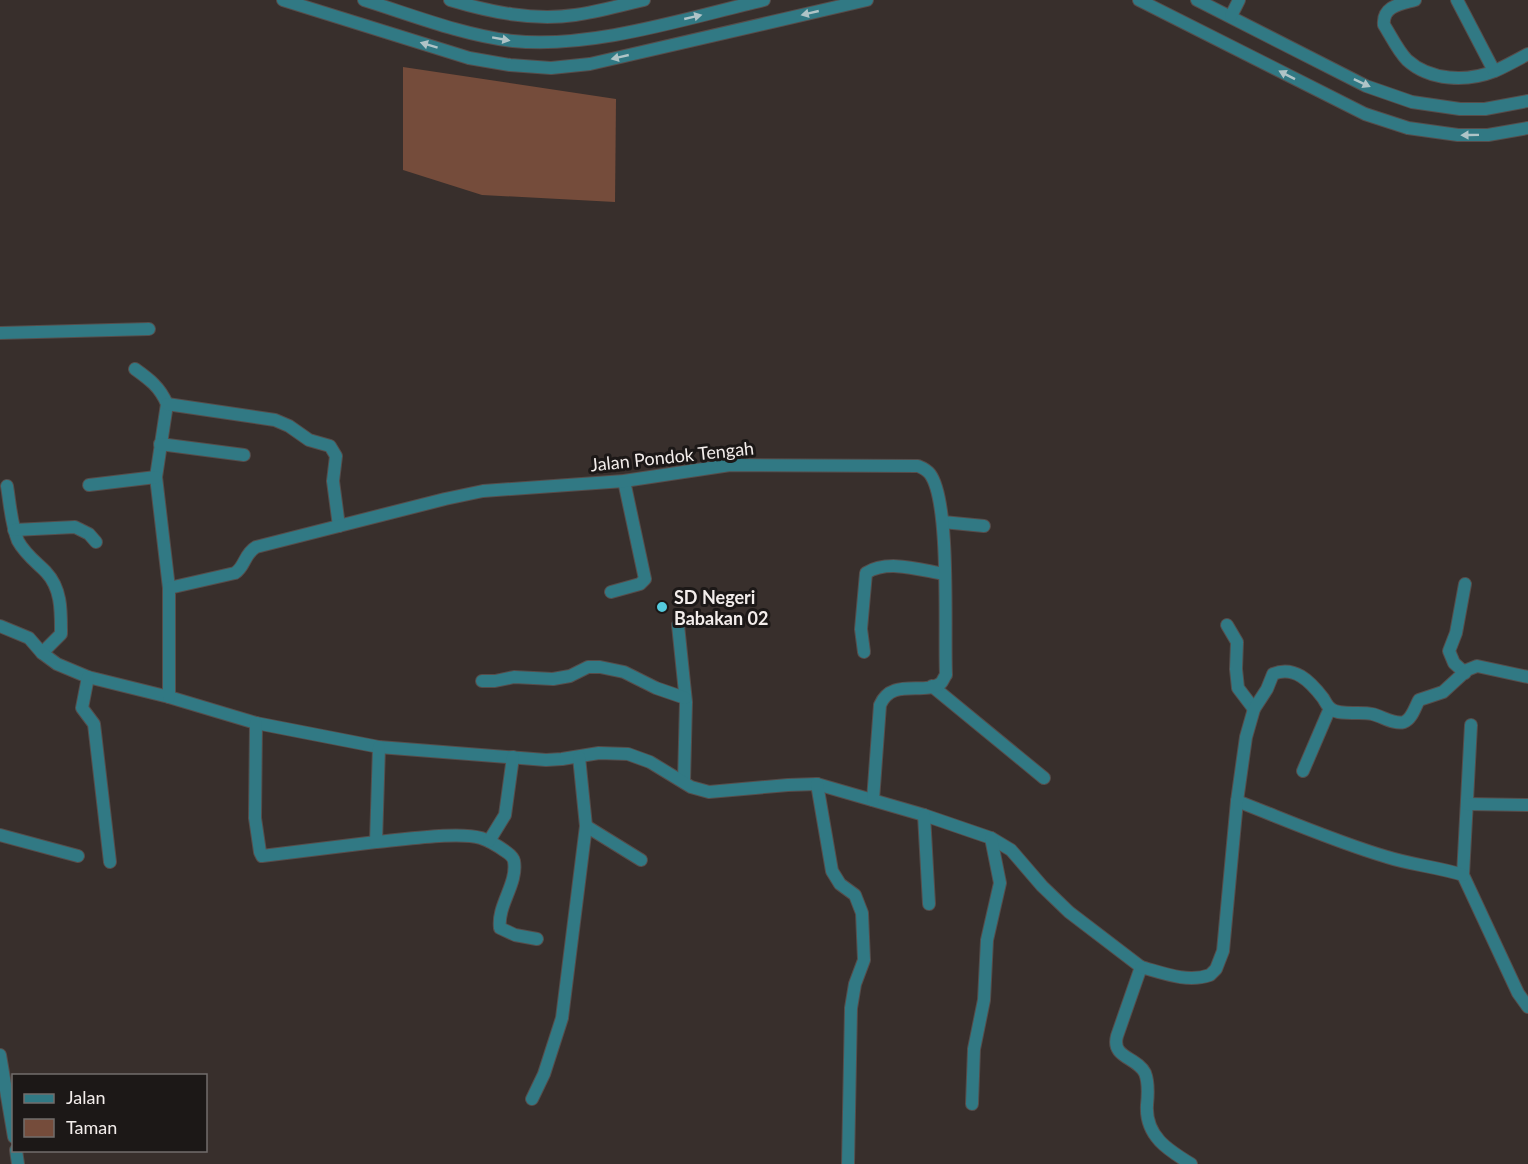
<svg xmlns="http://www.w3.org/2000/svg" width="1528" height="1164" viewBox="0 0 1528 1164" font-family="Lato,sans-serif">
  <rect width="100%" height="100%" fill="#382f2c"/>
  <polygon fill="#754c3b" points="403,67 616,99 615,202 482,195 403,170"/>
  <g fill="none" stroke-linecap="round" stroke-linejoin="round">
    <g stroke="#564d4b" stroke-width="14">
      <g id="street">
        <polyline points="283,0 469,58 510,65 551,68 590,64 867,0"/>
        <path d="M364 0C412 15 462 35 513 41 592 49 687 18 764 0"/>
        <path d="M450 0C490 12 533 21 575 15 598 12 621 5 644 0"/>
        <polyline points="1139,0 1365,114 1408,128 1458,135 1488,135 1528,128"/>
        <polyline points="1197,0 1366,86 1412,102 1460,109 1485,109 1528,101"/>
        <path d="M1415 0C1401 4 1382 6 1384 25 1391 36 1398 51 1407 60 1430 81 1467 82 1495 71 1506 66 1517 60 1528 54"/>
        <polyline points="1457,0 1494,71"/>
        <polyline points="1231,16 1239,0"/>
        <polyline points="0,333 149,329"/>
        <path d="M135 369C149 379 160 387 167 404L156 477 169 588"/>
        <polyline points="167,404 275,420 289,426 309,440 330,446 336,456 333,481 339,526"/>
        <polyline points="160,444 244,455"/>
        <polyline points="89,485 156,477"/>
        <path d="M7 486C10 504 11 524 18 541 25 554 36 562 46 572 62 589 61 612 61 634L42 653"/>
        <polyline points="943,522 984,526"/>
        <polyline points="14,530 75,527 89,534 96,542"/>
        <polyline points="1465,584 1456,633 1449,651 1454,663 1465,673"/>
        <polyline points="611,592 640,584 645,579 624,481"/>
        <polyline points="678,625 686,702 684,782"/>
        <polyline points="1227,625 1237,642 1236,669 1238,688 1254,709"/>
        <path d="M0 626 29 638 42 653 57 664 88 677 169 697 256 723 379 747 546 760 562 759 599 753 628 754 650 762 691 787 709 792 788 785 817 784 924 815 991 838 1011 850 1042 886 1069 912 1141 967 1117 1036C1111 1058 1137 1057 1145 1073 1149 1083 1148 1095 1147 1105 1145 1136 1168 1150 1191 1164"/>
        <path d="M864 652 861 629 866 573C888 559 920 570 944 574"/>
        <polyline points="88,677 82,708 94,724 110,862"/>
        <polyline points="482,681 495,681 514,677 553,679 570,676 588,667 600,667 624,672 656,688 685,698"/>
        <polyline points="932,686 1044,778"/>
        <path d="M169 697V588L235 573C245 567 244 554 256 547L445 499 483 491 624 481 730 465 918 466C923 468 927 470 930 474 951 502 944 633 946 675 944 677 943 681 941 683 924 696 892 677 880 705L873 800"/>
        <polyline points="256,723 255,818 260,852 262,856 376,842"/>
        <polyline points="1471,725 1463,875 1518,993 1528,1007"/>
        <path d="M379 747 376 842C402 840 458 831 481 838 490 841 498 846 505 851 509 854 513 856 514 861 518 884 497 905 500 928L515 935 537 939"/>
        <polyline points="1303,771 1330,708"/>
        <polyline points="817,784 832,871 840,884 855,895 862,913 864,960 855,984 851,1008 848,1164"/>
        <path d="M1237 801C1286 820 1336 842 1387 857 1412 865 1438 867 1463 875"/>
        <polyline points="1467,804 1528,805"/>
        <polyline points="924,815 929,904"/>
        <polyline points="586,826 641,860"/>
        <polyline points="0,835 78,856"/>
        <polyline points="489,841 505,815 513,757"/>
        <path d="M1141 967C1163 973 1187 983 1210 975L1216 969 1223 951 1237 801 1246 737 1254 709 1267 689 1273 674C1294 665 1310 681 1323 698 1325 701 1327 706 1331 709 1341 716 1360 711 1372 714 1382 716 1394 725 1404 722 1412 719 1415 707 1419 700L1443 692 1467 670 1477 666 1528 677"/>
        <polyline points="0,1055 14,1137"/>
        <polyline points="532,1099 544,1074 562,1018 586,826 579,757"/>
        <polyline points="972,1104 974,1049 984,1000 987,940 1000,883 991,838"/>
        <polyline points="16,1150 18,1164"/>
      </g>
    </g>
    <use href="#street" stroke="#317984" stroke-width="12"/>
  </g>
  <defs><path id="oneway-solid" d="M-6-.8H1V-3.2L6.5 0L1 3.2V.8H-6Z" transform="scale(1.5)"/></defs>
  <g fill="#afc4c7">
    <use href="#oneway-solid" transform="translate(810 13) rotate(167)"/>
    <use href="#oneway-solid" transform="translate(693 17) rotate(-13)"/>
    <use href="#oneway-solid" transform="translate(501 39) rotate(10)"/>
    <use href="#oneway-solid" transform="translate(429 45) rotate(-163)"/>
    <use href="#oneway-solid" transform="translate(620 57) rotate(167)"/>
    <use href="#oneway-solid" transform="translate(1287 75) rotate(-153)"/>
    <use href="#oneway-solid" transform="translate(1362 83) rotate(25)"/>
    <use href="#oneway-solid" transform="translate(1470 135) rotate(179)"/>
  </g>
  <circle fill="#54cadd" stroke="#1c1817" stroke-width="2" cx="662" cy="607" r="6"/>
  <g text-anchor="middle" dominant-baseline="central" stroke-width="6" stroke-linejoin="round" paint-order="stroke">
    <g font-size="18" fill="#f3edeb" stroke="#1c1817">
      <text transform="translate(672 456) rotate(-6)">Jalan Pondok Tengah</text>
    </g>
    <g font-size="18" font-weight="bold" fill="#f3edeb" stroke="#1c1817" text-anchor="start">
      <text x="674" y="597">SD Negeri<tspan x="674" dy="21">Babakan 02</tspan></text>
    </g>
  </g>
  <rect x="12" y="1074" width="195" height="78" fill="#1c1817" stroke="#726d6c" stroke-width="1.5"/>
  <rect x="24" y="1094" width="30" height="9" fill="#317984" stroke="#726d6c" stroke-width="1.5"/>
  <text x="66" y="1104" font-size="18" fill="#f3edeb">Jalan</text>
  <rect x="24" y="1119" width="30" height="18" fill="#754c3b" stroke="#726d6c" stroke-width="1.5"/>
  <text x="66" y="1134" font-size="18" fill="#f3edeb">Taman</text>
</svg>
